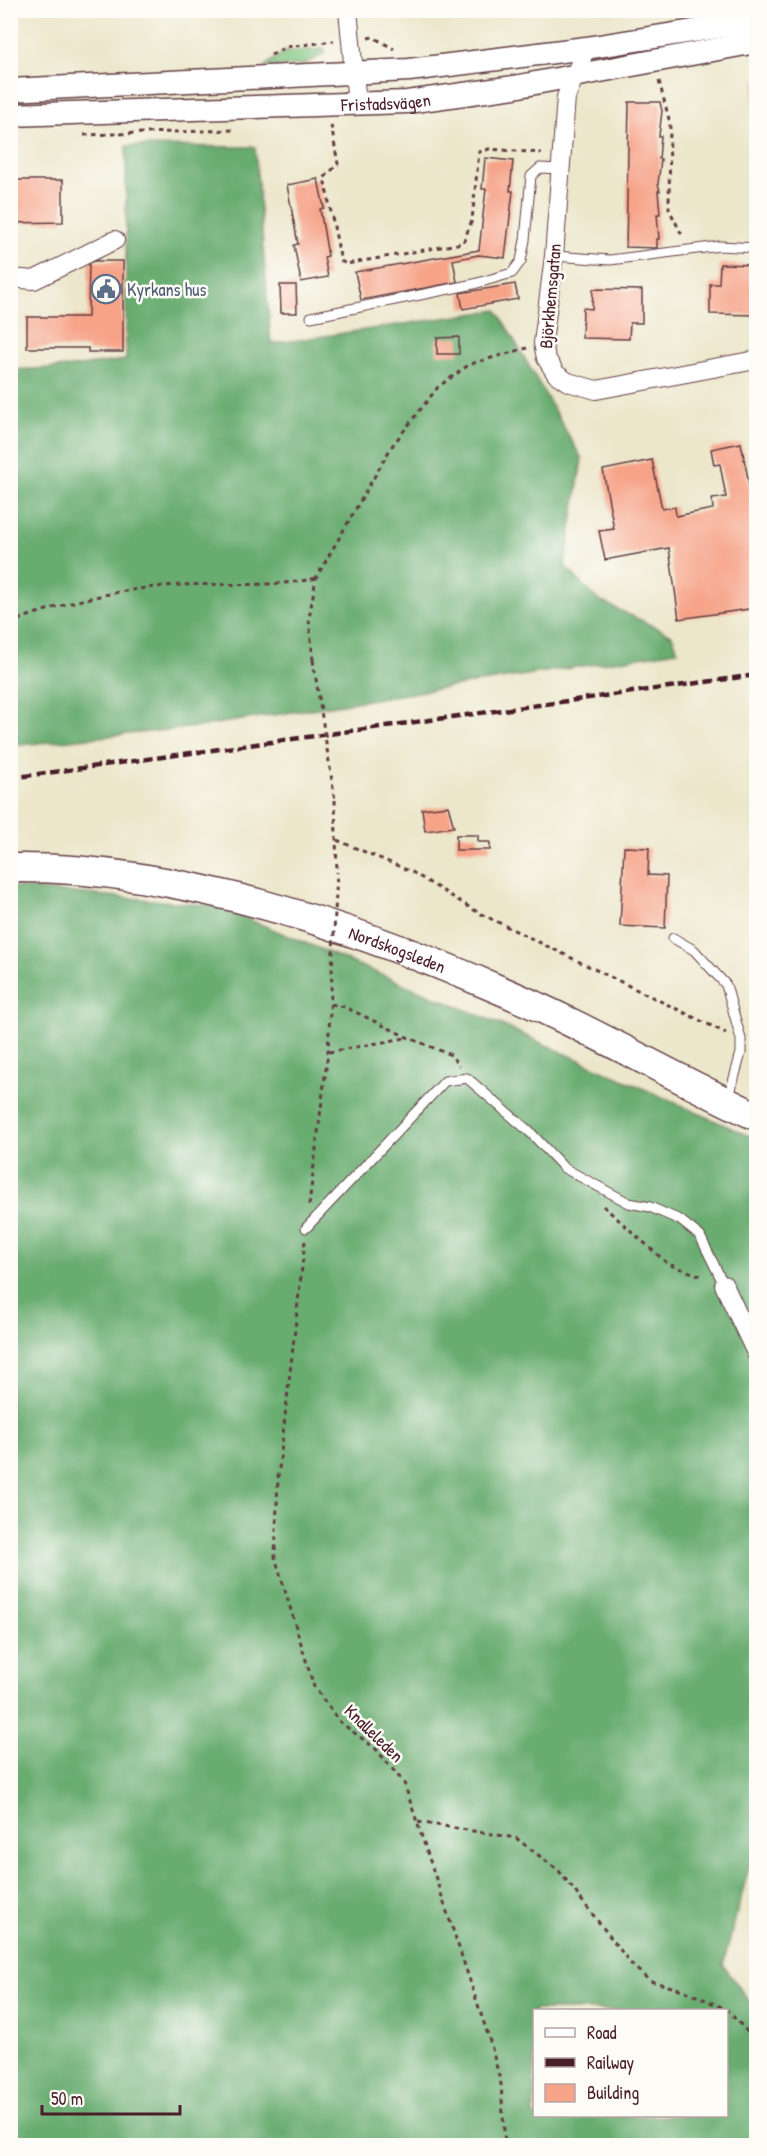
<svg xmlns="http://www.w3.org/2000/svg" width="767" height="2156" viewBox="0 0 767 2156" font-family="'Patrick Hand',sans-serif">
  <rect width="100%" height="100%" fill="#fdfcf7"/>
  <filter id="ink" filterUnits="userSpaceOnUse"><feTurbulence type="fractalNoise" baseFrequency=".0167" numOctaves="2"/><feDisplacementMap in="SourceGraphic" scale="12" xChannelSelector="R" yChannelSelector="G"/><feConvolveMatrix kernelMatrix="1 2 1 2 8 2 1 2 1" color-interpolation-filters="sRGB"/></filter>
  <filter id="wash" filterUnits="userSpaceOnUse"><feTurbulence type="fractalNoise" baseFrequency=".008" numOctaves="4" result="noise"/><feDisplacementMap in="SourceGraphic" scale="24" xChannelSelector="R" yChannelSelector="G"/><feGaussianBlur stdDeviation="1.35" result="paint"/><feColorMatrix in="noise" values="0 0 0 0 0 0 0 0 0 0 0 0 0 0 0 0 0 1.4 0 .05"/><feComposite in="paint" operator="in"/></filter>
  <g filter="url(#wash)">
    <rect width="100%" height="100%" fill="#ece6ca"/>
    <polygon fill="#80c782" stroke="#657356" stroke-width="1.5" points="324,49 324,54 302,65 263,67 285,52"/>
    <g fill="#68ac70" stroke="#59664e" stroke-width="1.5" fill-rule="evenodd">
      <polygon points="126,146 255,147 271,344 497,310 582,459 565,566 598,600 672,635 678,651 197,727 11,746 10,370 72,367 126,360"/>
      <path d="M10 887 217 906 497 1023 756 1139V1841L723 1965 756 2011V2145H11ZM534 2010H726V2116H534Z"/>
    </g>
    <g id="blocks">
      <g fill="#f6a388">
        <polygon points="754,78 756,78 756,223 752,223"/>
        <polygon points="629,102 660,102 662,111 659,136 661,136 659,159 661,159 658,184 660,191 658,191 660,214 657,214 659,239 657,239 657,248 626,247"/>
        <polygon points="485,158 513,161 510,191 513,191 505,258 478,255 453,260 457,282 361,300 355,272 479,250 486,189 482,189"/>
        <polygon points="318,179 324,208 320,209 328,256 324,257 328,277 301,282 294,245 298,244 287,185"/>
        <polygon points="10,180 63,180 63,222 10,223"/>
        <polygon points="89,261 123,261 123,352 88,352 88,348 27,348 27,317 88,317"/>
        <polygon points="720,264 756,265 756,315 710,314 710,284 719,284"/>
        <polygon points="515,284 518,299 463,309 460,293"/>
        <polygon points="280,285 296,285 297,313 281,313"/>
        <polygon points="593,289 642,290 642,323 630,323 629,339 582,338 583,308 592,309"/>
        <polygon points="459,337 459,354 437,354 437,338"/>
        <polygon points="741,443 756,519 756,608 679,619 669,548 605,560 599,531 614,529 603,470 652,460 662,509 675,507 676,516 713,509 712,499 726,497 720,464 714,465 711,449"/>
        <polygon points="448,806 454,827 425,831 422,809"/>
        <polygon points="456,835 478,835 478,842 490,842 490,850 456,850"/>
        <polygon points="624,847 649,848 648,875 667,876 665,928 620,926"/>
        <polygon points="752,859 756,859 756,905 755,905"/>
      </g>
    </g>
  </g>
  <g filter="url(#ink)">
    <use href="#blocks" fill-opacity="0" stroke="#623d43" stroke-width="1.5"/>
    <g fill="none" stroke-linecap="round" stroke-linejoin="round">
      <g stroke="#623d43" stroke-width="11">
        <g id="service">
          <polyline points="554,256 610,260 720,246 756,248"/>
          <polyline points="311,317 474,284 512,273 521,261 525,240 531,176 540,168 561,169"/>
          <polyline points="673,938 694,950 726,985 741,1039 741,1053 728,1100"/>
          <polyline points="306,1228 445,1081 467,1078 531,1133 564,1168 629,1203 650,1207 680,1220 700,1236 724,1285"/>
        </g>
      </g>
      <g stroke="#623d43" stroke-width="20">
        <g id="minor">
          <polyline points="348,10 357,104"/>
          <polyline points="586,48 566,97 554,256 543,343 546,358 556,374 568,382 596,390 756,360"/>
          <polyline points="10,278 34,280 115,240"/>
          <polyline points="724,1285 756,1353"/>
        </g>
      </g>
      <g stroke="#623d43" stroke-width="25">
        <g id="tertiary">
          <polyline points="10,90 409,70 586,48 756,21"/>
          <path id="s1" d="M10 115 407 102 514 87 756 42"/>
        </g>
      </g>
      <g stroke="#623d43" stroke-width="31">
        <g id="primary">
          <path id="s2" d="M10 868C173 865 352 926 500 990 588 1027 670 1076 756 1116"/>
        </g>
      </g>
      <g stroke="#623d43" stroke-width="3" stroke-dasharray="4.5 4.5" stroke-linecap="butt">
        <polyline points="368,38 373,37 394,49"/>
        <polyline points="271,55 286,47 334,41"/>
        <polyline points="659,81 670,123 669,209 683,237"/>
        <polyline points="331,125 338,164 324,178 341,261 346,264 463,243 472,220 479,152 489,149 542,153"/>
        <polyline points="84,135 234,130"/>
        <path d="M10 623C63 602 123 588 180 585 223 583 275 588 316 578"/>
        <polyline points="313,660 309,619 316,578 392,446 438,387 470,364 527,348"/>
        <polyline points="335,800 337,873"/>
        <polyline points="337,840 412,872 479,913 726,1033"/>
        <polyline points="331,1004 345,1007 407,1037 451,1055 459,1066"/>
        <polyline points="329,1052 405,1038"/>
        <polyline points="309,1205 328,1052 332,972"/>
        <polyline points="603,1206 668,1264 704,1277"/>
        <polyline points="305,1241 278,1478 275,1557 314,1687 340,1722 376,1749 404,1783 490,2041 501,2084 505,2146"/>
        <polyline points="418,1822 516,1838 559,1871 632,1965 650,1981 683,1990 726,2009 756,2041"/>
      </g>
      <use href="#service" stroke="#fff" stroke-width="9"/>
      <use href="#minor" stroke="#fff" stroke-width="18"/>
      <use href="#tertiary" stroke="#fff" stroke-width="22"/>
      <use href="#primary" stroke="#fff" stroke-width="28"/>
      <polyline stroke="#4a1f2b" stroke-width="4.5" stroke-dasharray="9 4.5" stroke-linecap="butt" points="10,778 756,675"/>
      <g stroke="#623d43" stroke-width="3" stroke-dasharray="4.5 4.5" stroke-linecap="butt">
        <polyline points="313,660 335,800"/>
        <polyline points="332,972 337,873"/>
      </g>
    </g>
  </g>
  <defs>
    <g id="civic-ring" transform="scale(1.5)"><circle r="9.5" fill="#fdfcf7" stroke="#5c6f8a" stroke-width="1.5"/><path d="M-.6-6.5H3V-4.5H.6V-3L4-1V1h2V6H-6V1h2V-1L-.6-3ZM-1.2 2.5V6h2.4V2.5Z" fill="#5c6f8a"/></g>
  </defs>
  <g fill-rule="evenodd">
    <use href="#civic-ring" x="106" y="289"/>
  </g>
  <g text-anchor="middle" dominant-baseline="central" stroke-width="5" stroke-linejoin="round" paint-order="stroke">
    <g font-size="18" fill="#4a1f2b" stroke="#fdfcf7">
      <text stroke="none"><textPath href="#s1" startOffset="376">Fristadsvägen</textPath></text>
      <text transform="translate(550 296) rotate(-85)">Björkhemsgatan</text>
      <text stroke="none"><textPath href="#s2" startOffset="398">Nordskogsleden</textPath></text>
      <text transform="translate(374 1733) rotate(44)">Knalleleden</text>
    </g>
    <g font-size="18" fill="#4e5e75" stroke="#fdfcf7" text-anchor="start">
      <text x="127" y="289">Kyrkans hus</text>
    </g>
  </g>
  <rect width="767" height="2156" fill="none" stroke="#fdfcf7" stroke-width="36"/>
  <rect x="533" y="2009" width="195" height="108" fill="#fdfcf7" stroke="#b5a4a5" stroke-width="1.5"/>
  <rect x="545" y="2028" width="30" height="9" fill="#ffffff" stroke="#b5a4a5" stroke-width="1.5"/>
  <text x="587" y="2039" font-size="18" fill="#4a1f2b">Road</text>
  <rect x="545" y="2058" width="30" height="9" fill="#4a1f2b" stroke="#b5a4a5" stroke-width="1.5"/>
  <text x="587" y="2069" font-size="18" fill="#4a1f2b">Railway</text>
  <rect x="545" y="2084" width="30" height="18" fill="#f6a388" stroke="#b5a4a5" stroke-width="1.5"/>
  <text x="587" y="2099" font-size="18" fill="#4a1f2b">Building</text>
  <path d="M42 2105v9h138v-9" fill="none" stroke="#4a1f2b" stroke-width="3"/>
  <text x="51" y="2105" font-size="18" fill="#4a1f2b" stroke="#fdfcf7" stroke-width="4.5" paint-order="stroke">50 m</text>
</svg>
